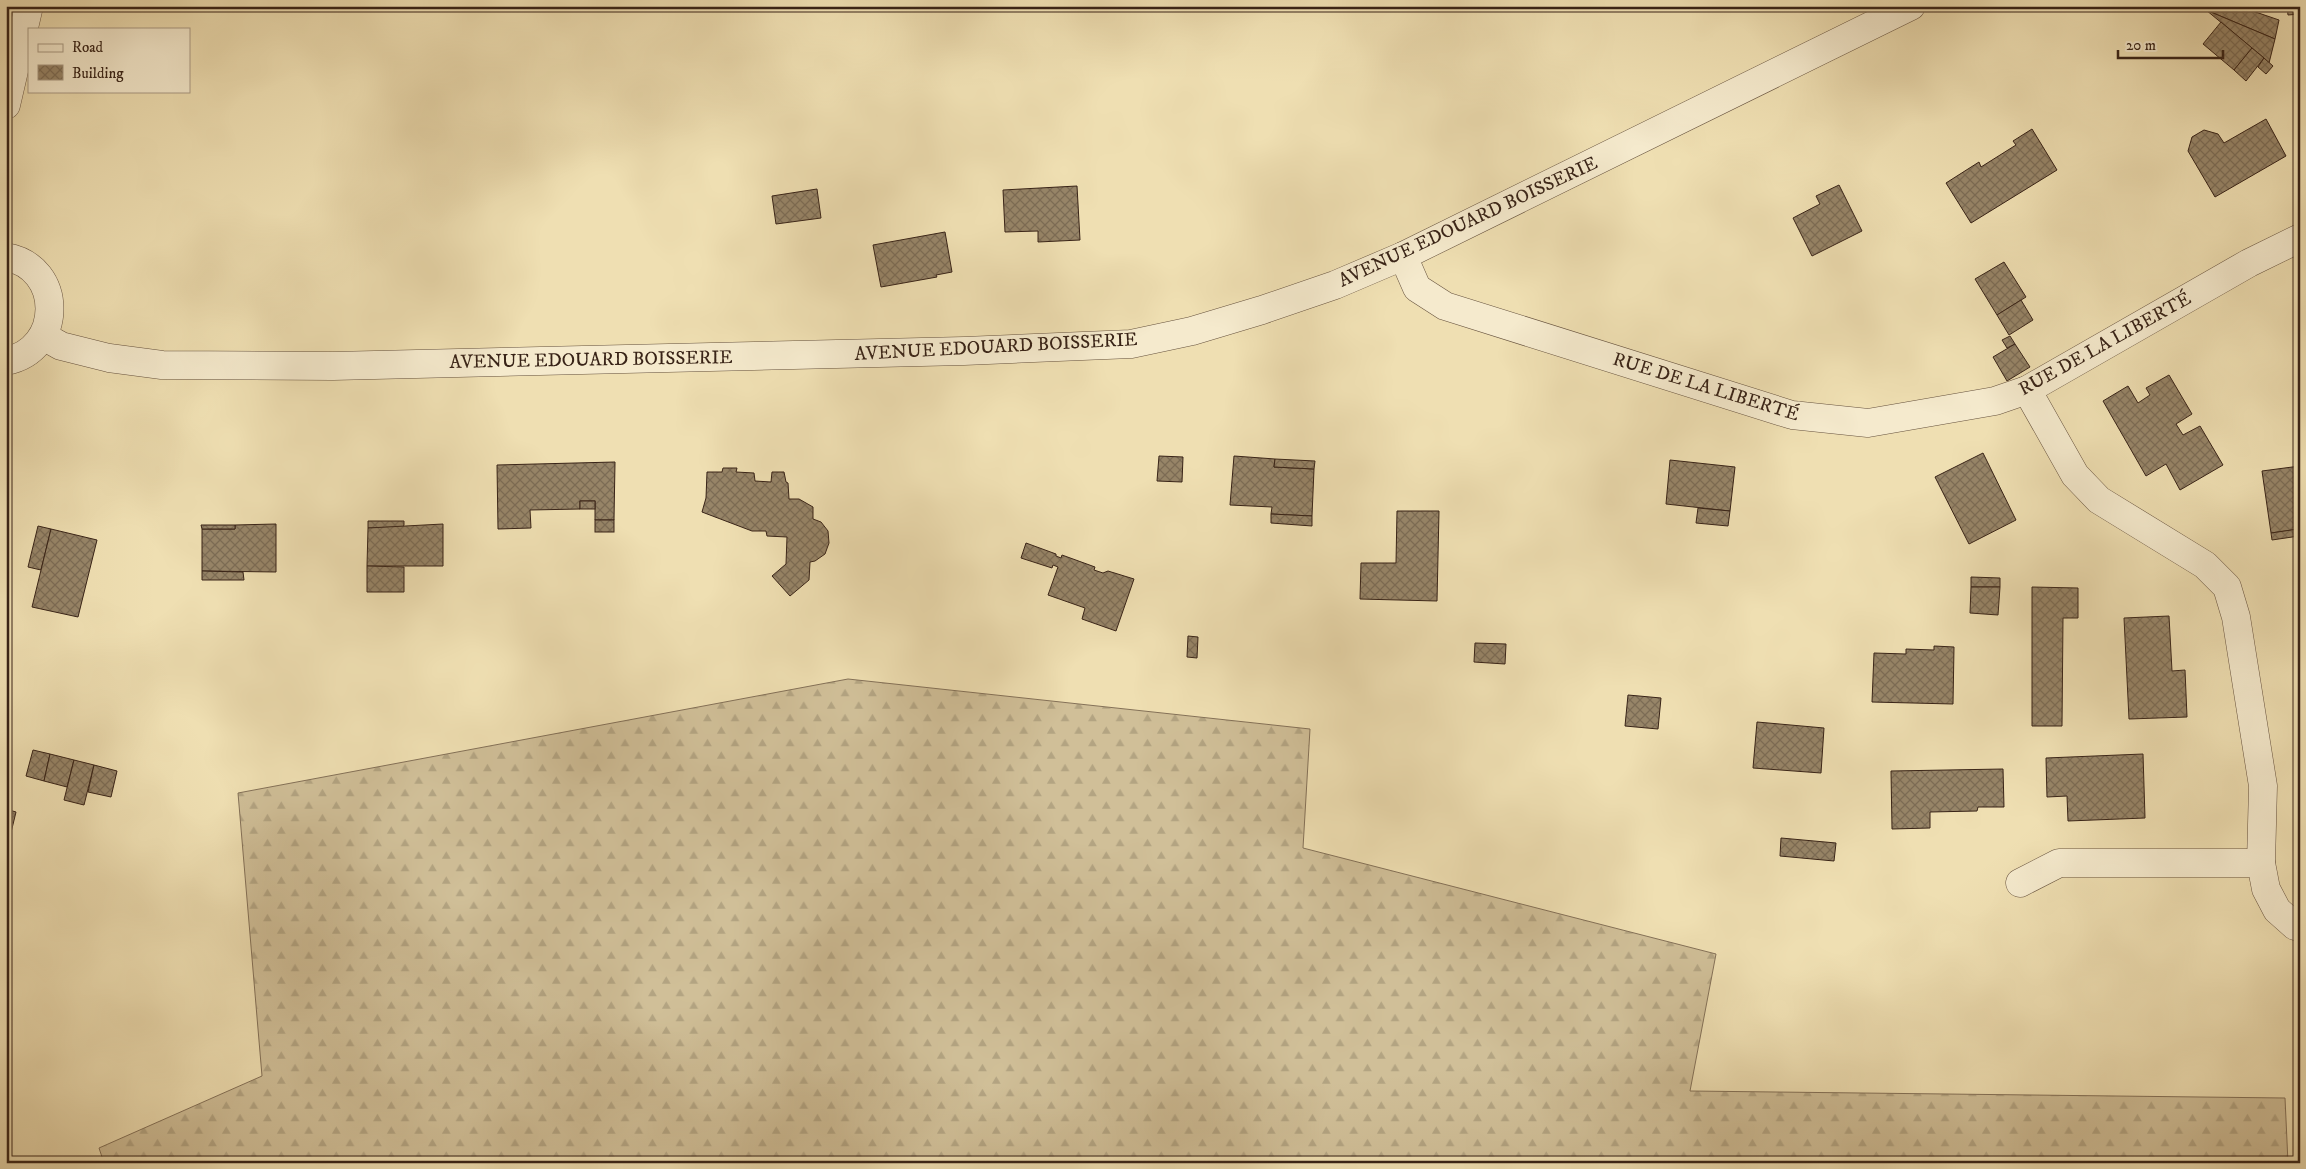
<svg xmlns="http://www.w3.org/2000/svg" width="2306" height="1169" viewBox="0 0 2306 1169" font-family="'IM FELL DW Pica',serif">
  <defs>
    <pattern id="forest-firs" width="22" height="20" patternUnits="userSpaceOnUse" patternTransform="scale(1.25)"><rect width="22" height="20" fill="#d0bf98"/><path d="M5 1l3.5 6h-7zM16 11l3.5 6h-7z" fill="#b3a482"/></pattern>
    <pattern id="building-cross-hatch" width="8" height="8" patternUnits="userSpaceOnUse" patternTransform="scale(1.25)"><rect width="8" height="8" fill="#978568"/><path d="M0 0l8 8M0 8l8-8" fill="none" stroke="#7c6c55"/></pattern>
  </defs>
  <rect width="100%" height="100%" fill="#efdfb2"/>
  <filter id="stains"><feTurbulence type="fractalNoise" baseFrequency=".004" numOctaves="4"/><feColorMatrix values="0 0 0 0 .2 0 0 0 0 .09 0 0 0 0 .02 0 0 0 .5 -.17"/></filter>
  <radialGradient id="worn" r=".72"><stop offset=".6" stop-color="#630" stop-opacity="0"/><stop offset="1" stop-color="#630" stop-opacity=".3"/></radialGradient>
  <polygon fill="url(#forest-firs)" stroke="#847158" points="848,679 1310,729 1303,848 1716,954 1690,1091 2285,1098 2288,1163 104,1163 99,1148 262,1076 238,793"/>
  <g fill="url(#building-cross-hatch)" stroke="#382317">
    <polygon points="2206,6 2238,6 2279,20 2275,39 2206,10"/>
    <polygon points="2287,6 2300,6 2300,14 2288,15"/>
    <polygon points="2206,10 2275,39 2269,63 2264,58"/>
    <polygon points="2221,22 2252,48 2234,70 2203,44"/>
    <polygon points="2252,48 2264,58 2246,81 2234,70"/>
    <polygon points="2264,58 2273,66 2266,74 2258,67"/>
    <polygon points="2266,119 2286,156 2215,197 2188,151 2192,137 2204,130 2218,134 2224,143"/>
    <polygon points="2032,129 2057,170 1971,223 1946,183 1979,162 1981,167 2016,145 2013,141"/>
    <polygon points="1839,185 1862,231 1812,256 1793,218 1820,204 1816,196"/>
    <polygon points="1077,186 1080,240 1038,242 1038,231 1005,232 1003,190"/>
    <polygon points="817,189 821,218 776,224 772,196"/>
    <polygon points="945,232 952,272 936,275 937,277 881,287 873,245"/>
    <polygon points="2004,262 2026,297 1997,315 1975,279"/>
    <polygon points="2021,300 2033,320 2009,335 1997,315"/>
    <polygon points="2010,336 2015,344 2007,348 2002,340"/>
    <polygon points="2015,344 2030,367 2007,381 1993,357"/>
    <polygon points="2169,375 2192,414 2176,424 2183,435 2200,426 2223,465 2180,490 2166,464 2146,476 2103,401 2128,386 2138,403 2150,395 2146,388"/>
    <polygon points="1983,453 2016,520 1969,544 1935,477"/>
    <polygon points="1159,456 1183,457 1182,482 1157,481"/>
    <polygon points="1234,456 1275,459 1274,467 1314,469 1312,516 1271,514 1272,507 1230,505"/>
    <polygon points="1275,459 1315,461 1314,469 1274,467"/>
    <polygon points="1670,460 1735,467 1730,511 1666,504"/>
    <polygon points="615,462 614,520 595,520 595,501 580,501 580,509 530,510 531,528 498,529 497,465"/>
    <polygon points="2300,466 2300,529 2271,533 2262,471"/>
    <polygon points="723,468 737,468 736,472 754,473 755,481 771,482 772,472 784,472 786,482 788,483 789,499 799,499 813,507 813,519 821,522 828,531 829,543 825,554 815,561 810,562 809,580 790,596 772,576 786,564 787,537 767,536 766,531 752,531 702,512 706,498 707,472 722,472"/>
    <rect x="580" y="501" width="15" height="8"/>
    <polygon points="1698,508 1730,511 1728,526 1696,523"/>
    <polygon points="1397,511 1439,511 1437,601 1360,599 1361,563 1396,563"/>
    <polygon points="1271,514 1312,516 1312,526 1271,523"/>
    <rect x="595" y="520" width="19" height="12"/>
    <polygon points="368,521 404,521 404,525 403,527 368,528"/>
    <polygon points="276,524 276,572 202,571 202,529 235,529 235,525"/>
    <polygon points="443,524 443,566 367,566 368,528"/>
    <polygon points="201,525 235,525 235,529 202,529"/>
    <polygon points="38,526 51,529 41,570 28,567"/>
    <polygon points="51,529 97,540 78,617 32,607"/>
    <polygon points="2298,529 2299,536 2272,540 2271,533"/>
    <polygon points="1026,543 1056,554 1056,556 1061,558 1062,555 1095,567 1094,570 1103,573 1108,571 1134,579 1116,631 1082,619 1085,608 1048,595 1058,567 1053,565 1052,568 1021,558"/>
    <polygon points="367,566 404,567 404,592 367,592"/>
    <polygon points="202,571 243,572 244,580 202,580"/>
    <polygon points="1971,577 2000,578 2000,587 1971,587"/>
    <polygon points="1971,587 2000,587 1998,615 1970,613"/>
    <polygon points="2032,587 2078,588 2078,618 2063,618 2062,726 2032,726"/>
    <polygon points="2169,616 2172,671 2185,670 2187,717 2129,719 2124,618"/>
    <polygon points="1188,636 1198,637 1197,658 1187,657"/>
    <polygon points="1475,643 1506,644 1505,664 1474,662"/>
    <polygon points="1934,646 1954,647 1953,704 1872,702 1874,653 1906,654 1906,649 1934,650"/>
    <polygon points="1628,695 1661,698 1658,729 1625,726"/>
    <polygon points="1757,722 1824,728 1821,773 1753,768"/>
    <polygon points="33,750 50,754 44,781 26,776"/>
    <polygon points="50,754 74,760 67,787 44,781"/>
    <polygon points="2143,754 2145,818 2068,821 2067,796 2047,797 2046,758"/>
    <polygon points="74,760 94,765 84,805 64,800"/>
    <polygon points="94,765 117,771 111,797 88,792"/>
    <polygon points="2003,769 2004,807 1978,807 1977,811 1930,812 1930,828 1892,829 1891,771"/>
    <polygon points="6,809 16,812 7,849 6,849"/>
    <polygon points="1781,838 1836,843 1834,861 1780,856"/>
  </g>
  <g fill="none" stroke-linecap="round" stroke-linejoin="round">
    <g stroke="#66523e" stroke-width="29">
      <g id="street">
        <polyline points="6,105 29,6"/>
        <polyline points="1403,256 1417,288 1445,306 1792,415 1868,423 1995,401 2027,390 2249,263 2300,238"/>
        <path d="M6 257C64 267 64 350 6 361"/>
        <polyline points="43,336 61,346 109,358 162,365 333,366 964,351 1131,344 1192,331 1262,310 1335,285 1403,256 1911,6"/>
        <polyline points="2027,390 2075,475 2099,500 2205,565 2227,587 2236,617 2263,786 2261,863 2266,889 2277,910 2295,926 2300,927"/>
        <polyline points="2020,883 2059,863 2261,863"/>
      </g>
    </g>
    <use href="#street" stroke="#f5eacd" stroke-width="28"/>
  </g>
  <g text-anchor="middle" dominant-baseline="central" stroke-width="4" stroke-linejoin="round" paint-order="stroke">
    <g font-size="19" fill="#382317" stroke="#f5eacd">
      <text transform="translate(1468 222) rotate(-25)">AVENUE EDOUARD BOISSERIE</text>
      <text transform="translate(2105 344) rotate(-29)">RUE DE LA LIBERTÉ</text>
      <text transform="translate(996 347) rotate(-3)">AVENUE EDOUARD BOISSERIE</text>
      <text transform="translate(591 360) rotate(-1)">AVENUE EDOUARD BOISSERIE</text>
      <text transform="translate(1706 387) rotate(17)">RUE DE LA LIBERTÉ</text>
    </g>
  </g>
  <rect width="2306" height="1169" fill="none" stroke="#efdfb2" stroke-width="25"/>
  <rect x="8" y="8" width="2291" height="1154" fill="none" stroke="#382317" stroke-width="2.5"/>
  <rect x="12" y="12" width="2281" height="1144" fill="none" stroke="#382317"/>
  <rect x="28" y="28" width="162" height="65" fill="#f5eacd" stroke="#a99a84"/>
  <rect x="38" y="44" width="25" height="8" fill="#f5eacd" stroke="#a99a84"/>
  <text x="72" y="52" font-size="15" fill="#382317">Road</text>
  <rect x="38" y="65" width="25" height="15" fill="url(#building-cross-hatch)" stroke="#a99a84"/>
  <text x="72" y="78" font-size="15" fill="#382317">Building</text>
  <path d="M2118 50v8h105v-8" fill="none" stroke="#382317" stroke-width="2.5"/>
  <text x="2126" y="50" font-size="15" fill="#382317" stroke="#f5eacd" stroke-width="4" paint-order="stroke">20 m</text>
  <rect width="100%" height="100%" filter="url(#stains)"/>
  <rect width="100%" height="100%" fill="url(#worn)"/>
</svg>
